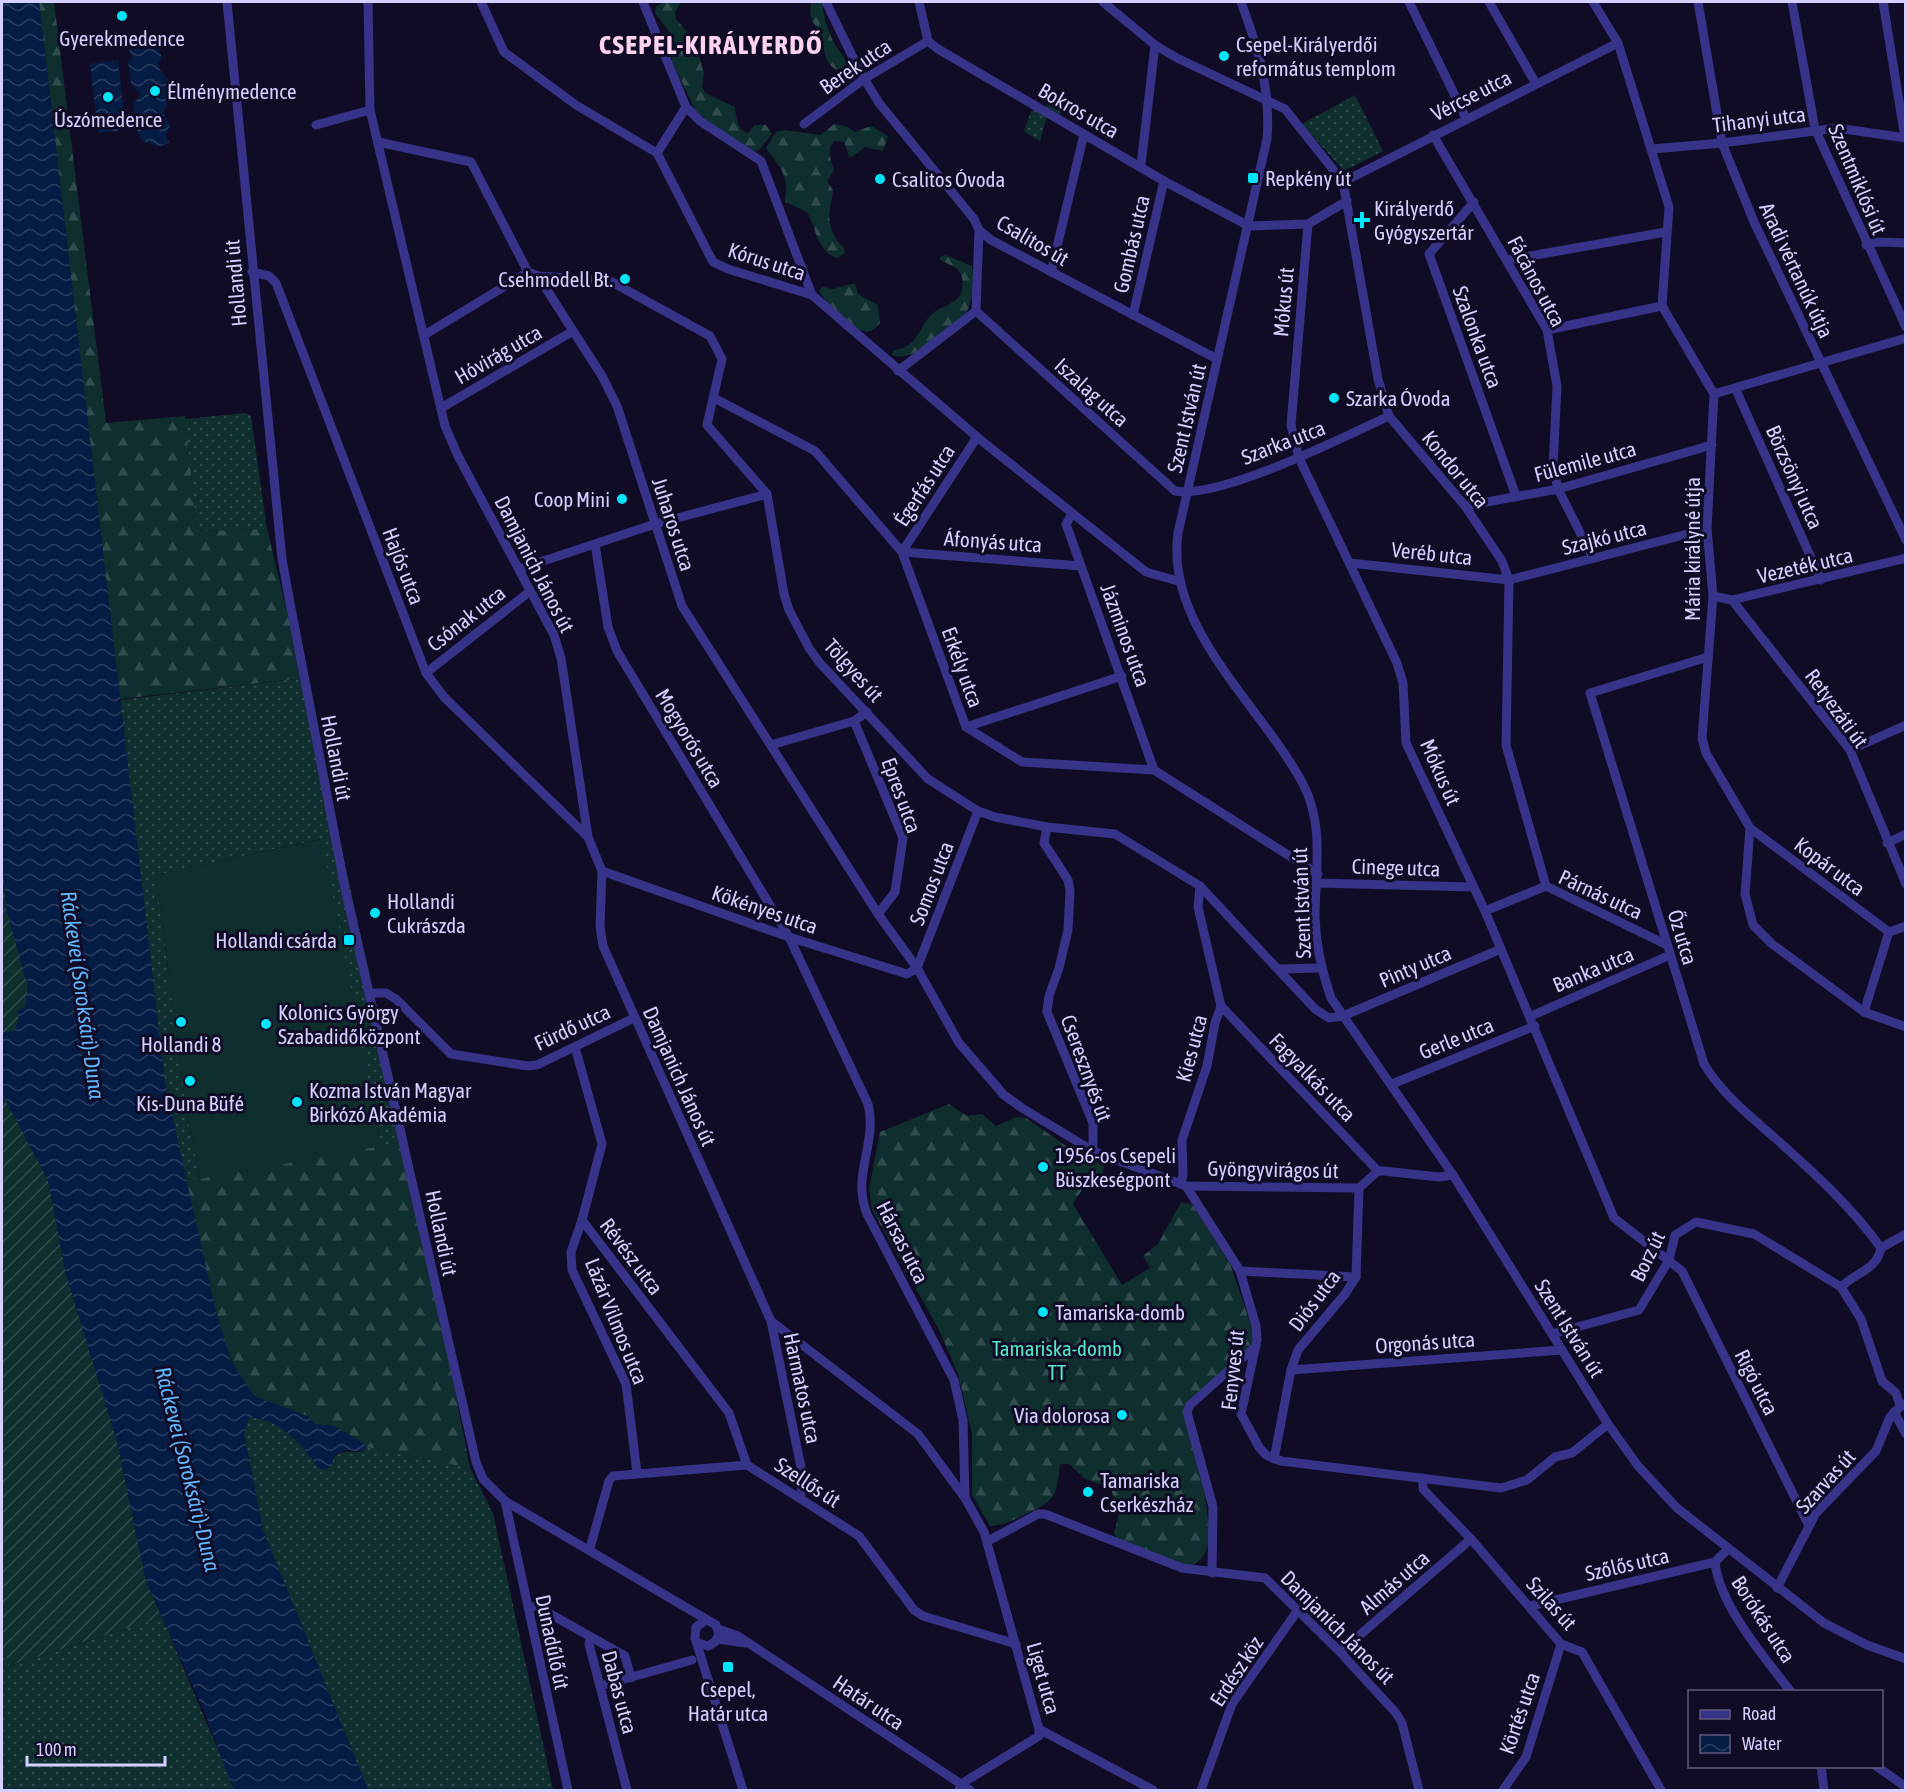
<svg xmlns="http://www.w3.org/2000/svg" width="1907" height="1792" viewBox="0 0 1907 1792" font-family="'Asap Condensed',sans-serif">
  <defs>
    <pattern id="grass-dots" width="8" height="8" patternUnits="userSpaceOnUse" patternTransform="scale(1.5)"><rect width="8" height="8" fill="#0f2f2e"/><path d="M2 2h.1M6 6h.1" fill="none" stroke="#314c4d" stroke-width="1.8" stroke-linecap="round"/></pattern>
    <pattern id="forest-firs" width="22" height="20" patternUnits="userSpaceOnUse" patternTransform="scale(1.5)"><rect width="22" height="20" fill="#0f2f2e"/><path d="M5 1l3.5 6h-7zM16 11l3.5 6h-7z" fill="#314c4d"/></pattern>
    <pattern id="garden-furrows" width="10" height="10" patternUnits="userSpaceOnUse" patternTransform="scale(1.5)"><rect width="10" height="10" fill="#0f2f2e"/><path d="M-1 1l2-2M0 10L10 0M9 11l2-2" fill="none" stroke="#314c4d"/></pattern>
    <pattern id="water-waves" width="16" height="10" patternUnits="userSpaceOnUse" patternTransform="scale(1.5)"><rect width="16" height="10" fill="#051d45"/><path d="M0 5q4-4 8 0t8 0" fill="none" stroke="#293d61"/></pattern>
  </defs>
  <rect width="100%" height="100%" fill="#100c25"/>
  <g fill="url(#grass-dots)">
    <polygon points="1355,95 1383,151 1344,171 1302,124"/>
    <polygon points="1049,101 1063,110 1060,114 1046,119 1040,141 1024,131 1031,111 1046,107"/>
    <polygon points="245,413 251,416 267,529 197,531 185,419"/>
    <polygon points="303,678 407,1141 381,1146 321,839 156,875 187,1115 200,1179 186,1180 165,1083 120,700"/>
    <path d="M249 1417C280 1419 302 1443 318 1468L326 1469C338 1448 341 1452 363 1452L366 1447 470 1468 493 1513 553 1790H368L263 1530 244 1434Z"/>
    <polygon points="162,1617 235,1790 2,1790 2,1640 10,1666"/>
  </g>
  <g fill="url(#forest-firs)">
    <polygon points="39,2 54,2 106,423 185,416 197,531 267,529 303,678 120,699"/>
    <path d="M665 2H681L675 12 676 19 695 41 704 74 702 87 705 93 735 107C736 117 737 131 748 133L755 125H766L772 134 759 150 754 151 719 131 695 110 672 61 673 37 655 13 656 6Z"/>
    <path d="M811 2H822C823 15 828 31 834 43 839 52 851 62 847 72 824 70 826 55 821 38 817 20 808 27 811 2Z"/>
    <path d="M834 124 848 127 855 132 871 126 888 136 883 151 865 147 852 157 849 156 844 142 834 141C826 150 831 160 834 170L827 181 833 190C831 210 825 217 835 237 838 244 844 245 845 253L837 258C818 253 816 228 807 212L785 202C789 174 781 169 766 148L776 132 784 130 821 135Z"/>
    <path d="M945 255 972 266C976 282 973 306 962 319 953 332 905 366 892 354L894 350C919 347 917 329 932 314 939 307 950 306 957 299 964 293 965 276 957 269 953 265 945 263 940 260V257Z"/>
    <path d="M855 283 858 294 878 305 880 323C876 328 871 333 864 331 852 328 822 301 819 290L823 287 833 289Z"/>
    <path d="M949 1104 967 1116 982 1114 996 1126 1017 1117 1026 1118 1072 1150 1104 1165 1103 1175 1095 1188 1085 1185 1073 1204 1122 1285 1150 1268 1143 1256 1158 1244 1181 1202 1193 1205 1231 1266 1254 1335 1251 1345 1192 1399 1185 1409C1192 1439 1217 1525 1206 1551 1203 1559 1197 1562 1190 1567L1117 1538 1114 1533 1119 1514 1111 1489 1084 1478 1069 1464H1060C1056 1497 1056 1500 1026 1514 1013 1520 1005 1525 990 1526L972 1495V1433L958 1374 938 1328 872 1210 869 1189 880 1132Z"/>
    <path d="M407 1141 470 1468 366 1447 363 1443 334 1426 314 1424C299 1405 269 1411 253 1394 214 1353 199 1237 186 1180Z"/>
  </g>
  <g fill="url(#garden-furrows)">
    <polygon points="2,852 6,908 28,986 25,1008 14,1031 2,1033"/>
    <polygon points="2,1093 48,1180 66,1274 117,1441 146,1581 162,1617 9,1666 2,1640"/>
  </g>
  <polygon fill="#0f2f2e" points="322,839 381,1146 200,1179 187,1115 156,875"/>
  <g fill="url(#water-waves)">
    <path d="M2 2H39L165 1083 215 1307 231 1361 254 1396 308 1416 314 1424 334 1426 363 1443 366 1447 363 1452 346 1450 334 1455 332 1466 326 1469 318 1468C303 1444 279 1419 249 1417L244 1434 263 1530 368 1790H235L233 1788 205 1714 146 1581 117 1441 66 1274 48 1180 2 1093V1033L14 1031 19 1020 17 1011 25 1007 28 986 6 908 2 852Z"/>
    <path d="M145 34 155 36 162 58 158 63C159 70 161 71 165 76 175 89 169 100 163 113L170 125 166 136 169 142 160 147 143 141 136 129 134 104 140 94 131 83 128 62 132 58 129 50Z"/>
    <polygon points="118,60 126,130 98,133 90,64"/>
  </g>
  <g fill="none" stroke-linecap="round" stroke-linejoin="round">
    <g stroke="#363388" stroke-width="9">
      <polyline points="227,2 282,559 290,603 345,888 476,1462 483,1479 505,1501 716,1625 719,1634 715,1642 708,1646 698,1643"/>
      <polyline points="368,2 370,110 445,426 458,456 554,635 561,658 588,837 602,871 600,927 603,946 771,1321 918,1434 965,1498 984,1532 1039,1729 1039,1736 961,1784 959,1790"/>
      <polyline points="481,2 504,52 576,105 657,153 713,262 728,269 812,295 977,437 1146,572 1178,581"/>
      <polyline points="643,2 686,107 700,121 761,161 812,295"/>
      <polyline points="826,2 859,70 879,103 974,219 979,230 991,240 1217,359"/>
      <polyline points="919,2 928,41 938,49 1164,181 1249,226 1308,224 1347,201"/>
      <polyline points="1103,2 1155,45 1177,58 1285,109 1343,182 1378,379 1389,416 1465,506 1502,561 1509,580 1506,745 1546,886"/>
      <path d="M1241 2C1258 48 1271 89 1267 139L1178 533C1165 628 1261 705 1303 784 1325 826 1315 872 1315 918 1316 946 1322 972 1331 998L1453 1175 1608 1424 1638 1466 1677 1508 1824 1623 1867 1645 1906 1659"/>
      <polyline points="1409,2 1466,118"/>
      <polyline points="1489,2 1535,82"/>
      <polyline points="1593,2 1618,43 1669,207 1662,306 1714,394 1707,529 1713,596 1702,738 1706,753 1750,828 1745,894 1753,925 1772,944 1864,1012 1906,1027"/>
      <polyline points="1698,2 1722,143 1754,222 1906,540"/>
      <polyline points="1792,2 1815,129 1906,327"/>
      <polyline points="1883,2 1905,138"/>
      <polyline points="804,124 864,79 928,41"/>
      <polyline points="316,125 370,110"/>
      <polyline points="1433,135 1547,330 1557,386 1553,467 1558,489 1593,558"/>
      <polyline points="378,142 471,162 528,272 538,276 602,376 617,406 682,606 878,914 917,968 959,1043 1004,1095 1022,1108 1093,1151 1186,1186 1240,1271 1256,1326 1257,1340 1241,1414 1259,1447 1266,1455 1281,1461 1501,1488 1527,1480 1555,1457 1572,1453 1608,1424"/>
      <polyline points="1652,149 1722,143 1837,128 1906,138"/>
      <polyline points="657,153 686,107"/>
      <polyline points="1141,165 1155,45"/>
      <polyline points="1343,182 1618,43"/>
      <polyline points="1474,202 1429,254 1516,496"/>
      <polyline points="1308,224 1291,425 1299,458 1397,663 1403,683 1406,743 1485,911 1614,1218 1682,1271 1808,1524"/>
      <polyline points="1866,245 1878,242 1906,243"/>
      <polyline points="1508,260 1666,232"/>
      <polyline points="252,272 269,276 276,283 426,673 444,697 588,837"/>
      <polyline points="1051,272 1084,134"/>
      <polyline points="538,276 610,281 710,336 722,359 707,425 767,494 784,594 789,610 809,648 819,662 928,779 978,811 995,817 1047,827 1115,834 1200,886 1315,1009 1329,1018 1343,1016 1501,949"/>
      <path d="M976 311 1175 491C1221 499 1344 437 1389 416"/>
      <polyline points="976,311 979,230"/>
      <polyline points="1133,315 1164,181"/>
      <polyline points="1547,330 1662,306"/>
      <polyline points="426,334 528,272"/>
      <polyline points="898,371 976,311"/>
      <polyline points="1736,390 1821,580"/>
      <polyline points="1714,394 1906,338"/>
      <polyline points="714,398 815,451 902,552 966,727 1022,762 1154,770 1318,874"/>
      <polyline points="441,408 573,331"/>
      <polyline points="977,437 902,552 1081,566"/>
      <polyline points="1465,506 1558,489 1712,445"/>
      <polyline points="1072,514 1066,524 1154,770"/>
      <path d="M595 544 608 627 617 651 789 937 868 1104C878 1143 851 1175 867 1214L954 1380 963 1420 965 1498"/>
      <polyline points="1350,563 1509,580 1707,529"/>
      <polyline points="519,569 655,524 767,494"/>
      <polyline points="1713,596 1732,600 1906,558"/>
      <polyline points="1732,600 1850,750 1906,884"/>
      <path d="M1708 657 1590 693 1704 1064C1722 1094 1749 1115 1775 1138 1812 1171 1852 1207 1881 1248"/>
      <polyline points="426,673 529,592"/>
      <polyline points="854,721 903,838 895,892 878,914"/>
      <polyline points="966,727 1122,676"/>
      <polyline points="771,745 854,721 867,712"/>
      <polyline points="1850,750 1906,725"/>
      <polyline points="1047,827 1044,843 1068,880 1070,891 1068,930 1059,968 1049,996 1047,1012 1093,1123 1093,1151"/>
      <polyline points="1750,828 1889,932"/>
      <polyline points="1887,843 1906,834"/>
      <polyline points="602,871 789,937 907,974 917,968"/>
      <polyline points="1317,883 1473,887"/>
      <polyline points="1485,911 1546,886 1667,945"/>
      <polyline points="917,968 978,811"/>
      <polyline points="1279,969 1321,968"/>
      <polyline points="371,993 386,993 396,999 451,1054 528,1066 537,1065 634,1018"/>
      <polyline points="1221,1006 1378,1171"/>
      <polyline points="1864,1012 1889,932 1906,926"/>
      <polyline points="1531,1016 1670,955"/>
      <polyline points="575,1047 602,1144 582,1220 729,1413 747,1465"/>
      <polyline points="1392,1084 1535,1026"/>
      <polyline points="1181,1182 1183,1175 1182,1140 1207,1066 1215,1023 1221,1006 1198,907 1200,886"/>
      <polyline points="1186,1186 1359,1188"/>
      <polyline points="582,1220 571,1252 572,1270 626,1384 637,1473"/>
      <polyline points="1881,1248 1906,1234"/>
      <polyline points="1240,1271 1356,1277"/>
      <path d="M1841 1287C1856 1272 1877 1270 1881 1248"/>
      <polyline points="771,1321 804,1482 800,1497"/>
      <polyline points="1552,1334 1639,1310 1669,1260 1675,1235 1696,1222 1754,1234 1841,1287 1861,1319 1882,1381 1896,1393 1900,1406"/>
      <polyline points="1291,1370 1562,1350"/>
      <polyline points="1894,1412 1906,1434"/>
      <polyline points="1274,1459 1291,1370 1298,1350 1345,1294 1356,1277 1359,1188 1378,1171 1384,1171 1439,1177 1453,1175"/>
      <polyline points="1423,1478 1423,1489 1471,1539 1561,1644 1582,1652 1661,1790"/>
      <polyline points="505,1501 568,1790"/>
      <polyline points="988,1541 1038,1514 1045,1514 1182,1568 1265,1578 1340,1652 1396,1713 1402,1723 1419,1790"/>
      <polyline points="590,1548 609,1481 613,1476 747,1465 859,1536 914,1610 923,1616 1016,1644"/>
      <path d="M1715 1562C1719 1605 1765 1658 1791 1692"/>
      <polyline points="1212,1573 1213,1507 1187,1412 1190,1405 1256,1346"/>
      <polyline points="1777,1588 1816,1513 1876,1451 1890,1417 1903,1404"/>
      <polyline points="1530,1606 1715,1562 1728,1549"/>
      <polyline points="528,1608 536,1606 625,1656 631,1678"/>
      <polyline points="706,1620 696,1627 695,1638 743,1790"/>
      <polyline points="718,1629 738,1636 970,1790"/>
      <polyline points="591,1637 589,1644 627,1790"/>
      <polyline points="718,1639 745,1643"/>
      <polyline points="1340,1652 1471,1539"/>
      <polyline points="600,1686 692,1660"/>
      <polyline points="1039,1729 1153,1790"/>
      <polyline points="1821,1766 1824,1790"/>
      <polyline points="1876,1766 1906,1787"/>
      <polyline points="1201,1790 1232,1704 1298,1610"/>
      <polyline points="1503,1790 1526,1757 1561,1644"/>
    </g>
  </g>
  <g fill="#00e5fb" stroke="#100c25" stroke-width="2">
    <circle cx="122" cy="16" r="6"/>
    <circle cx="1224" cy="56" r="6"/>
    <circle cx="155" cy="91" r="6"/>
    <circle cx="108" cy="97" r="6"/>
    <rect x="1247" y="172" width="12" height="12" rx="3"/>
    <circle cx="880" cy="179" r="6"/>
    <path d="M1359 211h6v6h6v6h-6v6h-6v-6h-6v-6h6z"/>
    <circle cx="625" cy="279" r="6"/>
    <circle cx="1334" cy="398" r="6"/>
    <circle cx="622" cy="499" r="6"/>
    <circle cx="375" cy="913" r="6"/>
    <rect x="343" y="934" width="12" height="12" rx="3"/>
    <circle cx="181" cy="1022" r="6"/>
    <circle cx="266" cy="1024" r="6"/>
    <circle cx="190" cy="1081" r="6"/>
    <circle cx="297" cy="1102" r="6"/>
    <circle cx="1043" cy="1167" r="6"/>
    <circle cx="1043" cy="1312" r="6"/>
    <circle cx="1122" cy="1415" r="6"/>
    <circle cx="1088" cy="1492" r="6"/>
    <rect x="722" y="1661" width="12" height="12" rx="3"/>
  </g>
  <g text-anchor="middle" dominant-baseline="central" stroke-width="6" stroke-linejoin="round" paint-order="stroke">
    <g font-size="21" fill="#d5d0ff" stroke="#100c25" text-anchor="start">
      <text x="122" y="38" text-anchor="middle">Gyerekmedence</text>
      <text x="1236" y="44">Csepel-Királyerdői<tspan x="1236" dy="24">református templom</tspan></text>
      <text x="167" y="91">Élménymedence</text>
      <text x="108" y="119" text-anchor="middle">Úszómedence</text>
      <text x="1265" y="178">Repkény út</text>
      <text x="892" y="179">Csalitos Óvoda</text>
      <text x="1374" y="208">Királyerdő<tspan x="1374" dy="24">Gyógyszertár</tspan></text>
      <text x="613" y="279" text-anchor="end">Csehmodell Bt.</text>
      <text x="1346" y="398">Szarka Óvoda</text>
      <text x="610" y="499" text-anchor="end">Coop Mini</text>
      <text x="387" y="901">Hollandi<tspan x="387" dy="24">Cukrászda</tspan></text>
      <text x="337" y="940" text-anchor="end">Hollandi csárda</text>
      <text x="278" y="1012">Kolonics György<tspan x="278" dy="24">Szabadidőközpont</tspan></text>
      <text x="181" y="1044" text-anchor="middle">Hollandi 8</text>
      <text x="309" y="1090">Kozma István Magyar<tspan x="309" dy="24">Birkózó Akadémia</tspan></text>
      <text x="190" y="1103" text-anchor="middle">Kis-Duna Büfé</text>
      <text x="1055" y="1155">1956-os Csepeli<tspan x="1055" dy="24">Büszkeségpont</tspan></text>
      <text x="1055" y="1312">Tamariska-domb</text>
      <text x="1110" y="1415" text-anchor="end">Via dolorosa</text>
      <text x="1100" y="1480">Tamariska<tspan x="1100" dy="24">Cserkészház</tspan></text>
      <text x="728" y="1689" text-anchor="middle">Csepel,<tspan x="728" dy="24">Határ utca</tspan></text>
    </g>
    <g font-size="21" fill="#d5d0ff" stroke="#100c25">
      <text transform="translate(855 66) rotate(-34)">Berek utca</text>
      <text transform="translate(1471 95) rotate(-27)">Vércse utca</text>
      <text transform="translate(1079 110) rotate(30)">Bokros utca</text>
      <text transform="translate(1759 119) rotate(-7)">Tihanyi utca</text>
      <text transform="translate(1858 179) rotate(67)">Szentmiklósi út</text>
      <text transform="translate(1033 240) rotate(30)">Csalitos út</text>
      <text transform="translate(1131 244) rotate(-77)">Gombás utca</text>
      <text transform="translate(767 261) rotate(18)">Kórus utca</text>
      <text transform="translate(1797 270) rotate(65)">Aradi vértanúk útja</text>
      <text transform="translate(1537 281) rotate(62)">Fácános utca</text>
      <text transform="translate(235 283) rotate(-95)">Hollandi út</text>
      <text transform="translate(1283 302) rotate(-85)">Mókus út</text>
      <text transform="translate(1478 337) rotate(70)">Szalonka utca</text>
      <text transform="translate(498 354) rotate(-30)">Hóvirág utca</text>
      <text transform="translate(1092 392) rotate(42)">Iszalag utca</text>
      <text transform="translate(1186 418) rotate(-77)">Szent István út</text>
      <text transform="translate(1283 442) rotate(-21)">Szarka utca</text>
      <text transform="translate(1585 461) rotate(-15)">Fülemile utca</text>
      <text transform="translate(1456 469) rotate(51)">Kondor utca</text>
      <text transform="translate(1795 477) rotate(66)">Börzsönyi utca</text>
      <text transform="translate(924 485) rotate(-57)">Égerfás utca</text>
      <text transform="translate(674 524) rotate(72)">Juharos utca</text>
      <text transform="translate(1604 537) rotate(-14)">Szajkó utca</text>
      <text transform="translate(993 541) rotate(4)">Áfonyás utca</text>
      <text transform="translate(1692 549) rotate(-90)">Mária királyné útja</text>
      <text transform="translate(1432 553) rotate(6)">Veréb utca</text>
      <text transform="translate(535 564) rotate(63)">Damjanich János út</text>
      <text transform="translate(1805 565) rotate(-13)">Vezeték utca</text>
      <text transform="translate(404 566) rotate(69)">Hajós utca</text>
      <text transform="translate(466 618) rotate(-38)">Csónak utca</text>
      <text transform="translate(1126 635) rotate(70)">Jázminos utca</text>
      <text transform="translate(963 667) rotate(70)">Erkély utca</text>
      <text transform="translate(854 670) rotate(48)">Tölgyes út</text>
      <text transform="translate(1837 708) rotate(54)">Retyezáti út</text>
      <text transform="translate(690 738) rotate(59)">Mogyorós utca</text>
      <text transform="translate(337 758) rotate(79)">Hollandi út</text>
      <text transform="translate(1441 772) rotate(66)">Mókus út</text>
      <text transform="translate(902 795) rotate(70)">Epres utca</text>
      <text transform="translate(1830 866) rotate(37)">Kopár utca</text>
      <text transform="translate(1396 867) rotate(2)">Cinege utca</text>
      <text transform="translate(931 883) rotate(-69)">Somos utca</text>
      <text transform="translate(1601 894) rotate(25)">Párnás utca</text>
      <text transform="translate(1301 903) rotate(-92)">Szent István út</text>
      <text transform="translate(765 909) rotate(19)">Kökényes utca</text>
      <text transform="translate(1683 937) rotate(73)">Őz utca</text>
      <text transform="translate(1415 966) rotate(-23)">Pinty utca</text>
      <text transform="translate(1593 969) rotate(-23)">Banka utca</text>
      <text transform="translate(572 1027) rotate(-25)">Fürdő utca</text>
      <text transform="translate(1456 1038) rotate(-22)">Gerle utca</text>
      <text transform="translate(1191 1048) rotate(-75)">Kies utca</text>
      <text transform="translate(1087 1068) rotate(70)">Cseresznyés út</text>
      <text transform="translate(680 1076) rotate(66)">Damjanich János út</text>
      <text transform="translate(1313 1077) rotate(46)">Fagyalkás utca</text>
      <text transform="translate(1273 1169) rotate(1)">Gyöngyvirágos út</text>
      <text transform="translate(442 1233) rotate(78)">Hollandi út</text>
      <text transform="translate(903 1242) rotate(63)">Hársas utca</text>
      <text transform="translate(632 1256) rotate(53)">Révész utca</text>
      <text transform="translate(1647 1256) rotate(-64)">Borz út</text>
      <text transform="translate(1314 1300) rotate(-53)">Diós utca</text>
      <text transform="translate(617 1321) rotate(68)">Lázár Vilmos utca</text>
      <text transform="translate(1570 1328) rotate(58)">Szent István út</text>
      <text transform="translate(1425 1342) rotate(-4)">Orgonás utca</text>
      <text transform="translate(1232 1370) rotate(-84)">Fenyves út</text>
      <text transform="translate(1757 1382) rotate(63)">Rigó utca</text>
      <text transform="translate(803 1388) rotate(78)">Harmatos utca</text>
      <text transform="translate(1825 1481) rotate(-48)">Szarvas út</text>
      <text transform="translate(808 1482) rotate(33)">Szellős út</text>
      <text transform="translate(1627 1564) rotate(-13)">Szőlős utca</text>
      <text transform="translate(1394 1582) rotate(-41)">Almás utca</text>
      <text transform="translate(1552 1603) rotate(48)">Szilas út</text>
      <text transform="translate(1764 1619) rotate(57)">Borókás utca</text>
      <text transform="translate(1338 1627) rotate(45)">Damjanich János út</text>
      <text transform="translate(553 1642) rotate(78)">Dunadűlő út</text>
      <text transform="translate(1236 1671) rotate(-57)">Erdész köz</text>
      <text transform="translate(1044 1678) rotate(74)">Liget utca</text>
      <text transform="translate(620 1692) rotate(75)">Dabas utca</text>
      <text transform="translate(869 1702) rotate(34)">Határ utca</text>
      <text transform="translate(1519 1713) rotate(-71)">Körtés utca</text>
    </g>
    <g font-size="21" fill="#52e9c2" stroke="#100c25">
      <text x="1057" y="1348">Tamariska-domb<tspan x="1057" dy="24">TT</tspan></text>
    </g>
    <g font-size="22" font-style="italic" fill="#5eb6ff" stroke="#100c25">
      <text transform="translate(83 995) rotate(82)">Ráckevei (Soroksári)-Duna</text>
      <text transform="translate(188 1469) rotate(76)">Ráckevei (Soroksári)-Duna</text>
    </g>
    <g font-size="27" font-weight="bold" letter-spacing="1.5" fill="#ffd2ef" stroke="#100c25">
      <text x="711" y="44">CSEPEL-KIRÁLYERDŐ</text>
    </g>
  </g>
  <rect width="1907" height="1792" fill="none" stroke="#d5d0ff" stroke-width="6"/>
  <rect x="1688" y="1690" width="195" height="78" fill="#100c25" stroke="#5f5a7c" stroke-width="1.5"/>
  <rect x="1700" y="1710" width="30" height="9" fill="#363388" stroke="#5f5a7c" stroke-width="1.5"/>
  <text x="1742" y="1720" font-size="18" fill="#d5d0ff">Road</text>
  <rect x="1700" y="1735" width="30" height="18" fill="url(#water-waves)" stroke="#5f5a7c" stroke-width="1.5"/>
  <text x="1742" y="1750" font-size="18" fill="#d5d0ff">Water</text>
  <path d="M27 1756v9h138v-9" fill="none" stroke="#d5d0ff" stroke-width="3"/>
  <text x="36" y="1756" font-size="18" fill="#d5d0ff" stroke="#100c25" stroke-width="4.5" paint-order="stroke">100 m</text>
</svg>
